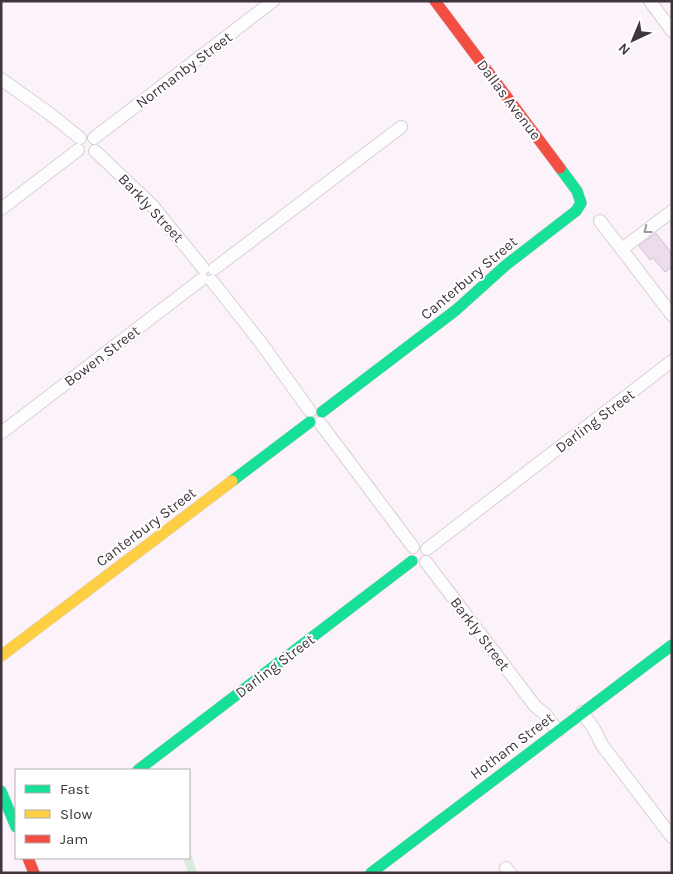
<svg xmlns="http://www.w3.org/2000/svg" width="673" height="874" viewBox="0 0 673 874" font-family="Karla,sans-serif">
  <rect width="100%" height="100%" fill="#fbf2fa"/>
  <polygon fill="#d7ecda" points="191,854 197,873 188,873 183,858 189,858 189,855"/>
  <polygon fill="#eddceb" stroke="#cec4cd" points="656,233 672,254 672,267 665,272 653,258 650,260 639,246"/>
  <g fill="none" stroke-linecap="round" stroke-linejoin="round">
    <g stroke="#d8cfd7" stroke-width="14">
      <g id="street">
        <polyline points="650,1 672,31"/>
        <polyline points="1,79 50,114 80,138"/>
        <polyline points="94,138 273,1"/>
        <polyline points="95,151 151,204 203,268"/>
        <polyline points="1,209 78,150"/>
        <polyline points="600,221 672,315"/>
        <polyline points="622,249 672,211"/>
        <polyline points="214,269 401,127"/>
        <polyline points="212,281 261,343 310,411"/>
        <polyline points="320,423 413,547"/>
        <polyline points="1,433 202,279"/>
        <polyline points="427,549 672,361"/>
        <polyline points="426,562 535,706 545,714 558,731"/>
        <polyline points="582,712 594,729 602,745 672,837"/>
        <polyline points="506,868 510,873"/>
      </g>
    </g>
    <g stroke="#d8cfd7" stroke-width="12">
      <g id="fast">
        <polyline points="322,412 456,310 506,265 576,211 581,203 577,191 560,168"/>
        <polyline points="232,481 310,422"/>
        <polyline points="138,770 412,561"/>
        <polyline points="1,791 16,827"/>
        <polyline points="371,873 672,645"/>
      </g>
    </g>
    <g stroke="#d8cfd7" stroke-width="12">
      <polyline id="slow" points="1,656 232,481"/>
    </g>
    <g stroke="#d8cfd7" stroke-width="12">
      <g id="jam">
        <polyline points="435,1 560,168"/>
        <polyline points="28,858 34,873"/>
      </g>
    </g>
    <use href="#street" stroke="#fefdfe" stroke-width="12"/>
    <use href="#fast" stroke="#16e098" stroke-width="11"/>
    <use href="#slow" stroke="#ffcf43" stroke-width="11"/>
    <use href="#jam" stroke="#f24e42" stroke-width="11"/>
  </g>
  <defs><path id="oneway-chevron" d="M-2-3.5L2.5 0L-2 3.5" fill="none" stroke-width="1.6" stroke-linecap="round" stroke-linejoin="round" transform="scale(1.25)"/></defs>
  <use stroke="#9f999e" href="#oneway-chevron" transform="translate(647 230) rotate(142)"/>
  <g text-anchor="middle" dominant-baseline="central" stroke-width="4" stroke-linejoin="round" paint-order="stroke">
    <g font-size="15" fill="#40353f" stroke="#fff">
      <text transform="translate(184 70) rotate(-37)">Normanby Street</text>
      <text transform="translate(509 100) rotate(53)">Dallas Avenue</text>
      <text transform="translate(151 208) rotate(47)">Barkly Street</text>
      <text transform="translate(469 278) rotate(-40)">Canterbury Street</text>
      <text transform="translate(102 356) rotate(-37)">Bowen Street</text>
      <text transform="translate(595 421) rotate(-37)">Darling Street</text>
      <text transform="translate(146 527) rotate(-37)">Canterbury Street</text>
      <text transform="translate(480 634) rotate(53)">Barkly Street</text>
      <text transform="translate(275 666) rotate(-37)">Darling Street</text>
      <text transform="translate(512 746) rotate(-37)">Hotham Street</text>
    </g>
  </g>
  <rect width="673" height="874" fill="none" stroke="#40353f" stroke-width="5"/>
  <rect x="15" y="769" width="175" height="90" fill="#ffffff" stroke="#b3aeb2"/>
  <rect x="25" y="785" width="25" height="8" fill="#16e098" stroke="#b3aeb2"/>
  <text x="60" y="794" font-size="15" fill="#40353f">Fast</text>
  <rect x="25" y="810" width="25" height="8" fill="#ffcf43" stroke="#b3aeb2"/>
  <text x="60" y="819" font-size="15" fill="#40353f">Slow</text>
  <rect x="25" y="835" width="25" height="8" fill="#f24e42" stroke="#b3aeb2"/>
  <text x="60" y="844" font-size="15" fill="#40353f">Jam</text>
  <g transform="translate(633 40) rotate(224)" stroke="#ffffff" stroke-width="4" paint-order="stroke">
  <path d="M0-4L9 19L0 12L-9 19Z" fill="#40353f"/>
  <text y="-8" font-size="14" font-weight="bold" text-anchor="middle" fill="#40353f">N</text>
  </g>
</svg>
